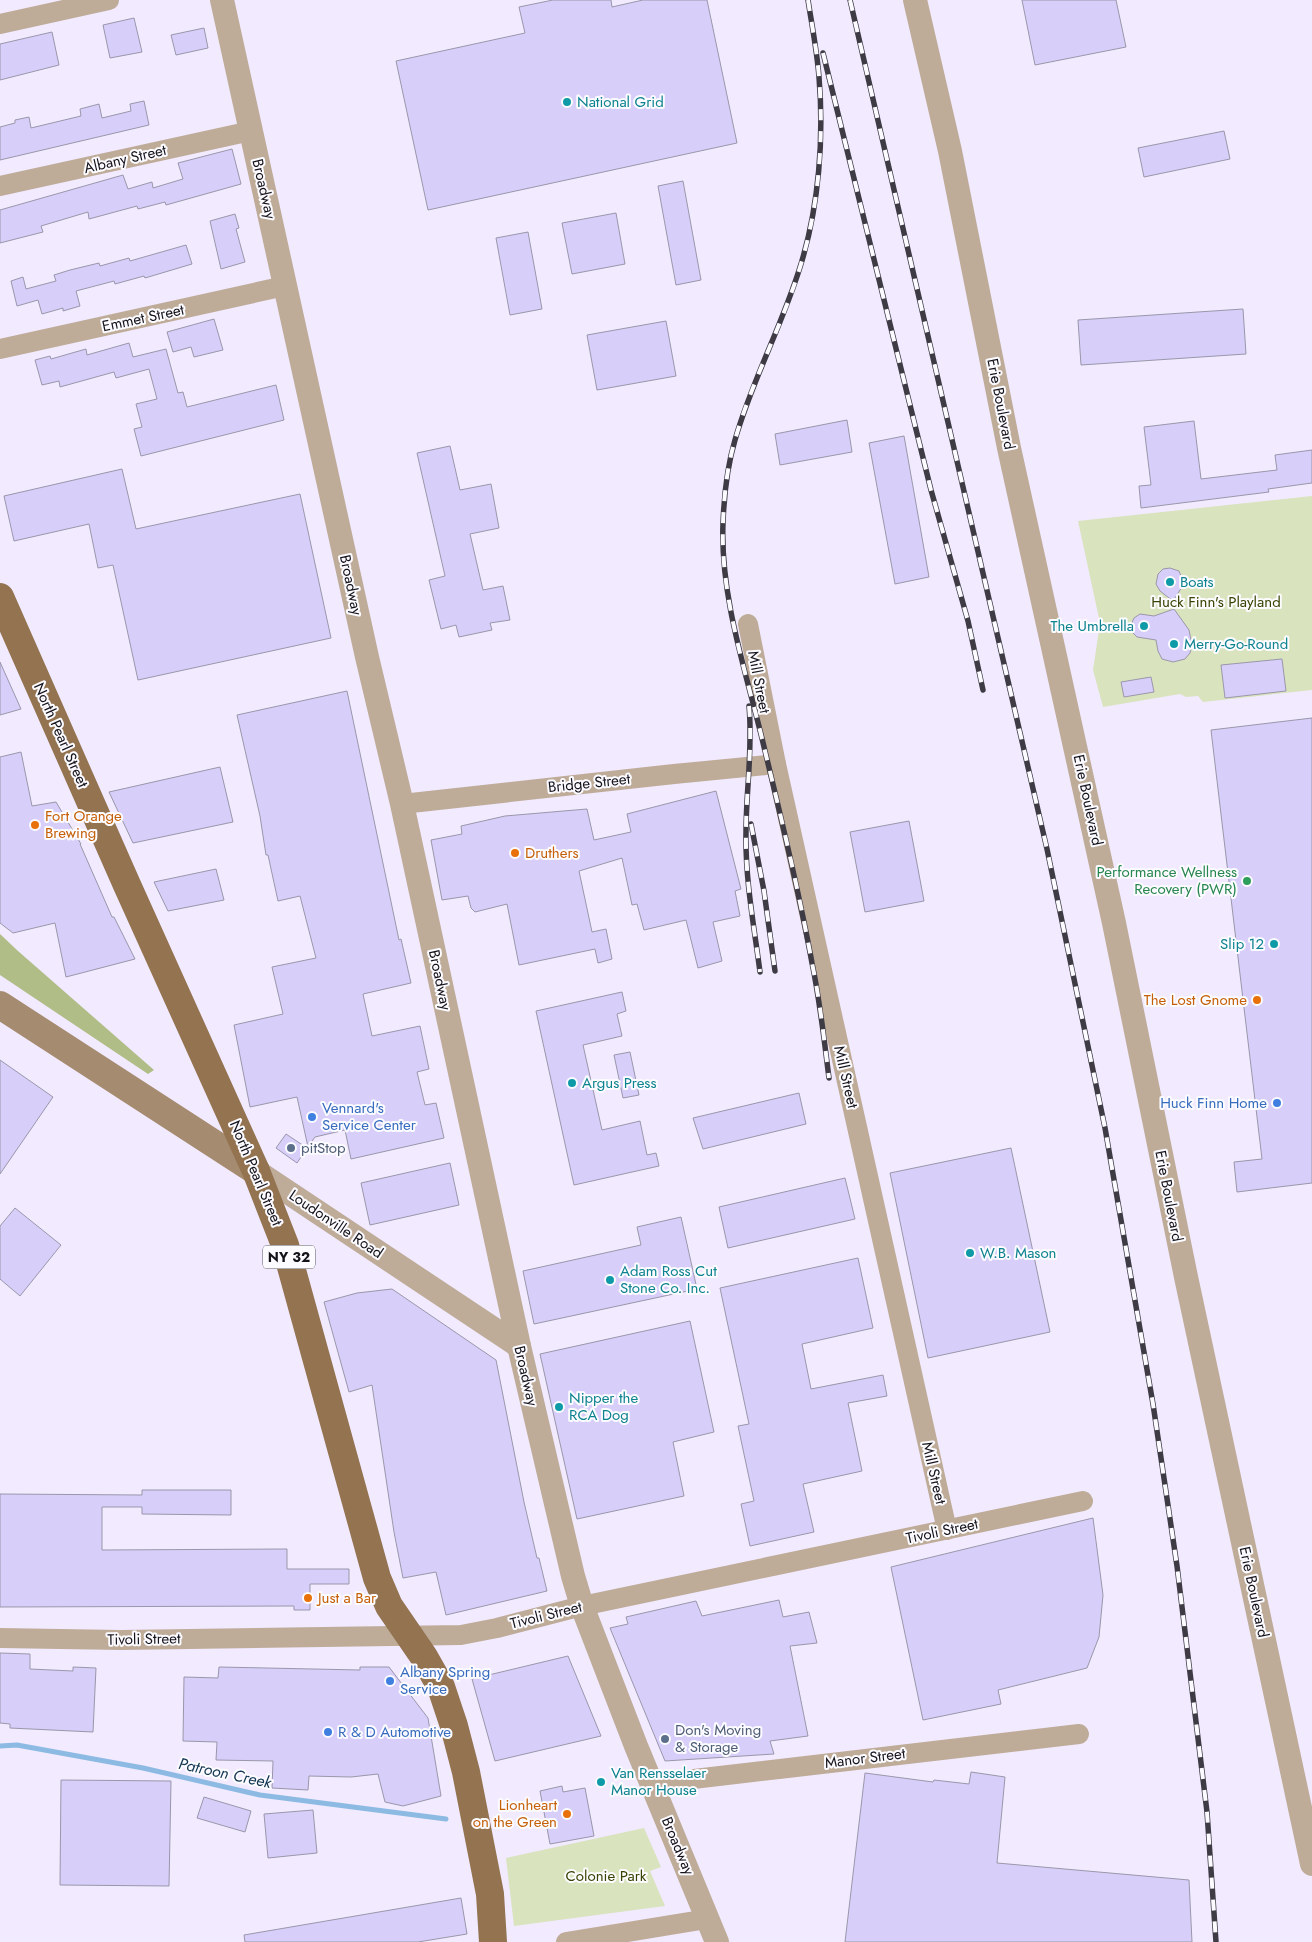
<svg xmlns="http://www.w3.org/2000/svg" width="1312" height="1942" viewBox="0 0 1312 1942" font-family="Jost,sans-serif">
  <rect width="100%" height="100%" fill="#f2eaff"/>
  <g fill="#d9e3be">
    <polygon points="1312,496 1312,690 1203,702 1198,696 1186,697 1180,694 1103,707 1093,670 1100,623 1078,521"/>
    <polygon points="644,1828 661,1867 650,1871 665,1906 514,1926 506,1858"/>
  </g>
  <polygon fill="#b0bd87" points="0,934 18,951 154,1070 148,1074 0,975"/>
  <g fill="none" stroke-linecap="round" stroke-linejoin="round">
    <polyline stroke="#8cbae2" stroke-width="5" points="0,1746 17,1745 143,1768 260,1795 446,1819"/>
  </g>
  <g fill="#d7cffa" stroke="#9a97aa">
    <polygon points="553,0 611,0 612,7 643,0 707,0 737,143 428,210 396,61 525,33 519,7"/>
    <polygon points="1022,0 1116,0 1126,47 1035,65"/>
    <polygon points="134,18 142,52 110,58 103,25"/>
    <polygon points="204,28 208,48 176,55 171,35"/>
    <polygon points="52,32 59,65 0,80 0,44"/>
    <polygon points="144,101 149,125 0,160 0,127 15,123 15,120 29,117 31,128 81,116 80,109 99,104 102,118 131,111 130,104"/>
    <polygon points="1224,131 1230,159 1144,177 1138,148"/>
    <polygon points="232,149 241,184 166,205 165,202 138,209 137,206 89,219 88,212 41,226 43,232 0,243 0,210 123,175 128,189 152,182 153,188 183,179 178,163"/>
    <polygon points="683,181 701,280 676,285 658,186"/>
    <polygon points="616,213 625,264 572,274 562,223"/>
    <polygon points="235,214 239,228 236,229 245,262 221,269 210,221"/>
    <polygon points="528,232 542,309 510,315 496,238"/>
    <polygon points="186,245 192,264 145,278 144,276 115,284 114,281 76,291 80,306 63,311 63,308 42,314 38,300 17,306 11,281 23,277 26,289 56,281 54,275 70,270 99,263 100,266 129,258 130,261"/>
    <polygon points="1243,309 1246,354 1081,365 1078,320"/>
    <polygon points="214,319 223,350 194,357 191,347 173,352 167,332"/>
    <polygon points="666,321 676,376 597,390 587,335"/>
    <polygon points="129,343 133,357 166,349 178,393 183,392 187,407 276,385 284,420 141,456 134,429 142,427 136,404 157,399 149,369 116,378 114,372 60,387 59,381 42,385 35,360 50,356 51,359 86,349 87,355"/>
    <polygon points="847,420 852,452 780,465 775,434"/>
    <polygon points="1194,421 1201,479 1277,470 1275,455 1312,450 1312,483 1268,489 1269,492 1141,508 1139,486 1151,485 1144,427"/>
    <polygon points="904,436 929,577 895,584 869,443"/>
    <polygon points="450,446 460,490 491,484 499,528 470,534 483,590 503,586 510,620 490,623 492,630 459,637 456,625 441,629 429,580 445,576 417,453"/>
    <polygon points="122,469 136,529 300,494 331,638 138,680 113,565 98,568 89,524 14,541 4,496"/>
    <polygon points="1170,568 1179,571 1183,581 1182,587 1173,601 1160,591 1156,584 1158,574 1163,569"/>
    <polygon points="1174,609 1189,630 1192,645 1190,653 1185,659 1173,662 1162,659 1158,651 1156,640 1137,637 1132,632 1131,625 1134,618 1140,614 1154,616"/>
    <polygon points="1282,659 1286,691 1225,698 1221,665"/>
    <polygon points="0,662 21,709 0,715"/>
    <polygon points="1151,677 1154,692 1124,697 1121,682"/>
    <polygon points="347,691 399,940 401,939 411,983 363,994 372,1036 420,1026 429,1069 417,1072 425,1105 436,1103 444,1138 351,1159 345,1130 315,1137 308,1147 297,1097 250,1107 234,1025 283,1014 272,967 316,958 300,896 278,901 268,855 266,855 260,816 237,715"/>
    <polygon points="1312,718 1312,1183 1237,1192 1234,1162 1262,1159 1211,730"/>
    <polygon points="21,752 32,806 56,802 81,844 80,844 112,917 114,917 135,959 66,977 55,923 13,933 0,923 0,757"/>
    <polygon points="220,767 233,822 133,843 109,792"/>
    <polygon points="716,791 741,889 735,891 740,916 713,922 722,961 698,968 686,920 644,930 637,904 632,905 622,858 579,871 592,932 606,929 612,959 598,963 595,949 519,965 507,904 475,912 471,908 468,896 442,900 431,840 462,834 461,826 505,816 587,809 594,840 631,832 627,814"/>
    <polygon points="909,821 924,901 865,912 850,832"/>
    <polygon points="216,869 224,900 168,911 154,882"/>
    <polygon points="622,992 626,1011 617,1014 622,1036 583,1045 602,1130 640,1121 647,1155 656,1153 659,1166 574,1185 536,1011"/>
    <polygon points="630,1052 639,1095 623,1098 614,1055"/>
    <polygon points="0,1060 53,1097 0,1174"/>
    <polygon points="799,1093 806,1124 703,1149 693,1118"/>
    <polygon points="286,1134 307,1148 297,1163 276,1148"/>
    <polygon points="1011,1148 1050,1332 928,1358 890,1173"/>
    <polygon points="450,1163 459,1205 370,1225 361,1183"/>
    <polygon points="845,1178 855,1219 728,1248 719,1207"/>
    <polygon points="15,1208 61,1245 20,1296 0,1279 0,1226"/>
    <polygon points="681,1217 697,1289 534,1324 523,1271 641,1245 637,1227"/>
    <polygon points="858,1258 873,1328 802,1344 811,1389 883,1375 887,1396 848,1403 862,1471 803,1484 814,1532 750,1546 741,1504 754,1501 738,1426 749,1424 720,1288"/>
    <polygon points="392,1289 496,1360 524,1502 537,1558 539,1558 547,1591 446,1615 436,1572 403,1578 394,1532 372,1385 349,1392 324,1302 357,1293"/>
    <polygon points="690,1321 714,1432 673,1442 684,1496 577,1519 540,1354"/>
    <polygon points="142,1490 231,1490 231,1515 142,1514 142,1507 102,1507 102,1550 287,1549 287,1569 349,1569 349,1584 310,1584 310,1610 294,1610 294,1606 0,1607 0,1494 142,1495"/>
    <polygon points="1093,1518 1103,1595 1099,1637 1087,1668 998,1690 1001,1704 923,1720 891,1567"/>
    <polygon points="779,1600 783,1617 809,1612 817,1643 790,1646 808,1736 770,1741 774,1754 665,1761 610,1628 628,1624 626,1617 696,1601 702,1616"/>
    <polygon points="0,1653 30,1654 30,1669 73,1671 73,1667 96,1668 93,1732 10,1728 10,1724 0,1723"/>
    <polygon points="568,1656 601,1736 495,1761 472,1679"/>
    <polygon points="219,1667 360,1670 360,1667 389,1667 428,1718 441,1796 403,1806 385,1802 378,1774 351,1777 309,1776 308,1790 272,1788 273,1761 216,1760 217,1742 183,1741 184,1677 218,1678"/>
    <polygon points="971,1772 1005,1777 997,1863 1189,1880 1192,1942 845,1942 865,1773 933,1782 934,1780 969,1784"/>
    <polygon points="61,1780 171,1781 169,1886 60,1885"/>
    <polygon points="562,1786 563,1792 585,1788 594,1836 550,1844 540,1791"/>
    <polygon points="204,1797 251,1811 245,1832 197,1818"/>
    <polygon points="313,1810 317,1853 268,1858 264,1814"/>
    <polygon points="461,1898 467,1934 418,1942 245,1942 244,1935"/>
  </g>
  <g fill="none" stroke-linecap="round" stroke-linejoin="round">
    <g stroke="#beac99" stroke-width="20">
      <polyline points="0,24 109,0"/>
      <polyline points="0,186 251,131"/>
      <polyline points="0,349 285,286"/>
      <polyline points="748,624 776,764 947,1530"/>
      <polyline points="402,804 674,774 776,764"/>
      <polyline points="0,1638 121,1640 461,1635 497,1628 582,1606 1083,1501"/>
      <polyline points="651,1784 1079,1734"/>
      <polyline points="566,1942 707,1919"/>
    </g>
    <g stroke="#beac99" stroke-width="24">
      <polyline points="222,0 367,657 402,804 519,1346 573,1576 582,1606 636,1746 717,1942"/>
      <polyline points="915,0 950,151 1009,448 1114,923 1186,1277 1312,1864"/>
      <polyline points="256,1171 519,1346"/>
    </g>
    <polyline stroke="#a58b6f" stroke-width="28" points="0,1005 256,1171"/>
    <polyline stroke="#937350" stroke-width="28" points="0,597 127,885 256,1171 285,1245 377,1578 389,1606 424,1657 441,1687 454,1726 466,1772 490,1894 493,1942"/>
    <g stroke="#3e3b45" stroke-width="5.5">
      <g id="rail">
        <path d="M808 0C812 26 817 51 819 77 824 138 819 205 801 264 783 324 752 380 735 440 727 467 724 496 723 523 720 600 748 677 765 751 782 821 799 892 812 963 820 1001 824 1039 829 1078"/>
        <polyline points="850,0 1047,849 1105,1128 1153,1404 1177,1566 1207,1812 1216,1942"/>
        <polyline points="823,53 931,490 968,621 983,690"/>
        <path d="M749 706C753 748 746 790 746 832 745 879 754 926 760 972"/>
        <polyline points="751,824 764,891 775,971"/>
      </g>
    </g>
    <use href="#rail" stroke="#fcfbff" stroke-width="4" stroke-dasharray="11" stroke-linecap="butt"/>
  </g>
  <g fill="#0f9aa8" stroke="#fcfbff" stroke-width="2">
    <circle cx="567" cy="102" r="5"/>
    <circle cx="1170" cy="582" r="5"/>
    <circle cx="1144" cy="626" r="5"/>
    <circle cx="1174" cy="644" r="5"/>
    <circle cx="1274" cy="944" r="5"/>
    <circle cx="572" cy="1083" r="5"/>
    <circle cx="970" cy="1253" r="5"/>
    <circle cx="610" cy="1280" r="5"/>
    <circle cx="559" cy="1407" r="5"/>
    <circle cx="601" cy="1782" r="5"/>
  </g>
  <g fill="#e8710a" stroke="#fcfbff" stroke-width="2">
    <circle cx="35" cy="825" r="5"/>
    <circle cx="515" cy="853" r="5"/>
    <circle cx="1257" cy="1000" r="5"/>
    <circle cx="308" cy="1598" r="5"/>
    <circle cx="567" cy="1814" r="5"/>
  </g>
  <circle fill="#2e9e5b" stroke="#fcfbff" stroke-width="2" cx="1247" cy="881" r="5"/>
  <g fill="#3f7fe0" stroke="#fcfbff" stroke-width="2">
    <circle cx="1277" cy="1103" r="5"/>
    <circle cx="312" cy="1117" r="5"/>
    <circle cx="390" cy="1681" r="5"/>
    <circle cx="328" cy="1732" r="5"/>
  </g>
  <g fill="#5c6f8a" stroke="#fcfbff" stroke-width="2">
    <circle cx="291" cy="1148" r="5"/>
    <circle cx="665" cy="1739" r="5"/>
  </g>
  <g text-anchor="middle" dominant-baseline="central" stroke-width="4" stroke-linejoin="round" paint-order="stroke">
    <rect fill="#fcfbff" stroke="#5a585e" stroke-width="1" x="263" y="1245.5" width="52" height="23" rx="4"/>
    <g font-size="14" font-weight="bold" fill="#141219">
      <text x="289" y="1257">NY 32</text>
    </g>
    <g font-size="15" fill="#0d838f" stroke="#fcfbff" text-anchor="start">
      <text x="577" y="102">National Grid</text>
      <text x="1180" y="582">Boats</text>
      <text x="1134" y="626" text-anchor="end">The Umbrella</text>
      <text x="1184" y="644">Merry-Go-Round</text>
      <text x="1264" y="944" text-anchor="end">Slip 12</text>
      <text x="582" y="1083">Argus Press</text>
      <text x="980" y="1253">W.B. Mason</text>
      <text x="620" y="1271">Adam Ross Cut<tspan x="620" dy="17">Stone Co. Inc.</tspan></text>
      <text x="569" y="1398">Nipper the<tspan x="569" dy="17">RCA Dog</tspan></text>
      <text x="611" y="1773">Van Rensselaer<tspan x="611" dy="17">Manor House</tspan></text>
    </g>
    <g font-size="15" fill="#141219" stroke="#fcfbff">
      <text transform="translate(125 159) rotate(-13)">Albany Street</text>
      <text transform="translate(264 189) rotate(77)">Broadway</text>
      <text transform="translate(143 318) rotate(-12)">Emmet Street</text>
      <text transform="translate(1001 404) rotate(79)">Erie Boulevard</text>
      <text transform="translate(351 585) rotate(78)">Broadway</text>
      <text transform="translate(759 682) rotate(79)">Mill Street</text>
      <text transform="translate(61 735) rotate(66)">North Pearl Street</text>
      <text transform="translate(589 783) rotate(-6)">Bridge Street</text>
      <text transform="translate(1088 800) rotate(78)">Erie Boulevard</text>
      <text transform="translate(440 980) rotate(78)">Broadway</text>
      <text transform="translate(846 1077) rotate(77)">Mill Street</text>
      <text transform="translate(256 1173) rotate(67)">North Pearl Street</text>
      <text transform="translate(1169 1196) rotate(79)">Erie Boulevard</text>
      <text transform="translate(336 1224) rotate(34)">Loudonville Road</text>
      <text transform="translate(526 1376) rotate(77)">Broadway</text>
      <text transform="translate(934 1473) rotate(77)">Mill Street</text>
      <text transform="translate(942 1531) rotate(-12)">Tivoli Street</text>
      <text transform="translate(1254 1592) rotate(78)">Erie Boulevard</text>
      <text transform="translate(546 1615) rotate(-14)">Tivoli Street</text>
      <text transform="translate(144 1639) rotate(-1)">Tivoli Street</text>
      <text transform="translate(865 1758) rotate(-7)">Manor Street</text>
      <text transform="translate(678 1846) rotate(67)">Broadway</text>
    </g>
    <g font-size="15" fill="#384201" stroke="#fcfbff">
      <text x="1216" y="602">Huck Finn's Playland</text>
      <text x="606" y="1876">Colonie Park</text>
    </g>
    <g font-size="15" fill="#c56008" stroke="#fcfbff" text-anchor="start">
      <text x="45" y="816">Fort Orange<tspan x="45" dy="17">Brewing</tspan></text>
      <text x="525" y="853">Druthers</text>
      <text x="1247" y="1000" text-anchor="end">The Lost Gnome</text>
      <text x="318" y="1598">Just a Bar</text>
      <text x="557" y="1805" text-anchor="end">Lionheart<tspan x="557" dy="17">on the Green</tspan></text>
    </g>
    <g font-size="15" fill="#27864d" stroke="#fcfbff" text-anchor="end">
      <text x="1237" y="872">Performance Wellness<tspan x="1237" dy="17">Recovery (PWR)</tspan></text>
    </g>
    <g font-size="15" fill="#366cbe" stroke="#fcfbff" text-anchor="start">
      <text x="1267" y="1103" text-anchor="end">Huck Finn Home</text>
      <text x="322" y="1108">Vennard's<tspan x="322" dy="17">Service Center</tspan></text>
      <text x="400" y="1672">Albany Spring<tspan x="400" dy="17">Service</tspan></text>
      <text x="338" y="1732">R &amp; D Automotive</text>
    </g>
    <g font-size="15" fill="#4e5e75" stroke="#fcfbff" text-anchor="start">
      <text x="301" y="1148">pitStop</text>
      <text x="675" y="1730">Don's Moving<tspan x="675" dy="17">&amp; Storage</tspan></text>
    </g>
    <g font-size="16" font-style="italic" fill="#123651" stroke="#fcfbff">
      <text transform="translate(225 1773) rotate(12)">Patroon Creek</text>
    </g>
  </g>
</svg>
